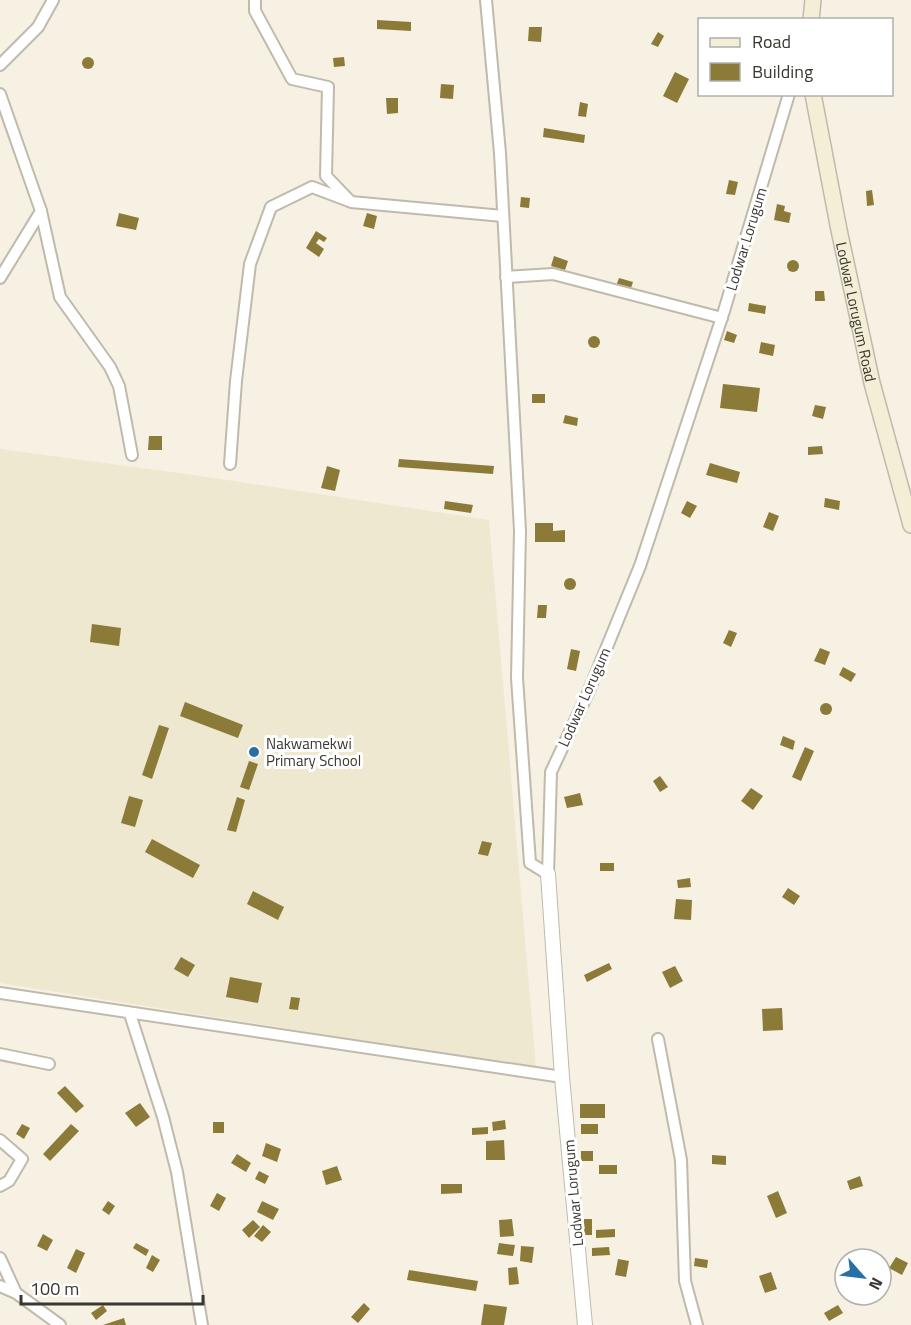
<svg xmlns="http://www.w3.org/2000/svg" width="911" height="1325" viewBox="0 0 911 1325" font-family="'Titillium Web',sans-serif">
  <rect width="100%" height="100%" fill="#f6f1e2"/>
  <polygon fill="#eee8d1" points="0,449 201,476 489,520 536,1068 0,983"/>
  <g fill="#8c7a39">
    <polygon points="377,20 411,22 411,31 377,29"/>
    <polygon points="529,27 542,27 541,42 528,41"/>
    <polygon points="658,32 664,36 658,47 651,44"/>
    <circle cx="88" cy="63" r="6"/>
    <polygon points="344,57 345,66 334,67 333,58"/>
    <polygon points="675,72 689,79 677,103 663,96"/>
    <polygon points="441,84 454,85 453,99 440,98"/>
    <polygon points="386,98 398,98 398,113 387,114"/>
    <polygon points="580,102 588,104 586,117 578,116"/>
    <polygon points="544,128 585,135 584,143 543,137"/>
    <polygon points="729,180 738,182 735,195 726,194"/>
    <polygon points="872,190 874,205 867,206 866,191"/>
    <polygon points="521,197 530,198 529,208 520,207"/>
    <polygon points="777,204 785,206 784,211 791,213 789,223 774,220"/>
    <polygon points="119,213 139,218 136,230 116,226"/>
    <polygon points="367,213 377,216 374,229 363,226"/>
    <polygon points="316,231 327,238 324,242 319,239 316,243 324,249 319,257 306,248"/>
    <polygon points="554,256 568,261 565,270 551,266"/>
    <circle cx="793" cy="266" r="6"/>
    <polygon points="619,278 633,282 630,291 616,286"/>
    <polygon points="815,291 824,291 825,301 815,301"/>
    <polygon points="749,303 766,306 765,314 748,311"/>
    <polygon points="727,331 737,335 734,343 724,340"/>
    <circle cx="594" cy="342" r="6"/>
    <polygon points="761,342 775,345 773,356 759,353"/>
    <polygon points="723,384 760,388 757,412 720,408"/>
    <rect x="532" y="394" width="13" height="9"/>
    <polygon points="815,405 826,407 823,419 812,416"/>
    <polygon points="565,415 578,418 577,426 563,423"/>
    <polygon points="149,436 162,436 162,450 148,450"/>
    <polygon points="822,446 823,454 808,455 808,447"/>
    <polygon points="399,459 494,466 493,474 398,467"/>
    <polygon points="710,463 740,472 737,483 706,475"/>
    <polygon points="327,466 340,470 335,491 321,488"/>
    <polygon points="825,498 840,501 839,510 824,507"/>
    <polygon points="445,501 473,505 471,513 444,509"/>
    <polygon points="687,501 697,506 690,518 681,513"/>
    <polygon points="769,512 779,516 773,531 763,527"/>
    <polygon points="535,523 553,523 553,531 565,530 565,542 535,542"/>
    <circle cx="570" cy="584" r="6"/>
    <polygon points="538,605 547,605 546,618 537,618"/>
    <polygon points="92,624 121,628 119,646 90,642"/>
    <polygon points="729,630 737,633 731,647 723,643"/>
    <polygon points="820,648 830,652 825,665 814,661"/>
    <polygon points="571,649 580,651 576,671 567,669"/>
    <polygon points="843,667 856,674 851,682 839,675"/>
    <polygon points="185,702 243,725 238,738 180,716"/>
    <circle cx="826" cy="709" r="6"/>
    <polygon points="159,725 169,728 152,779 142,775"/>
    <polygon points="783,736 795,741 793,750 780,745"/>
    <polygon points="805,747 814,751 801,781 792,777"/>
    <polygon points="249,761 258,764 249,790 240,787"/>
    <polygon points="660,776 668,787 660,792 653,781"/>
    <polygon points="751,788 763,796 753,810 741,801"/>
    <polygon points="580,793 583,805 567,808 564,797"/>
    <polygon points="129,796 143,800 135,827 121,823"/>
    <polygon points="237,797 245,800 236,832 227,830"/>
    <polygon points="152,839 200,865 193,878 145,852"/>
    <polygon points="482,841 492,843 488,856 478,854"/>
    <rect x="600" y="863" width="14" height="8"/>
    <polygon points="690,878 691,887 678,888 677,880"/>
    <polygon points="788,888 800,896 794,905 782,897"/>
    <polygon points="253,891 284,907 278,920 247,904"/>
    <polygon points="676,899 692,900 691,920 674,919"/>
    <polygon points="181,957 195,965 188,977 174,969"/>
    <polygon points="609,963 612,969 587,982 584,975"/>
    <polygon points="675,966 683,981 670,988 662,972"/>
    <polygon points="230,977 262,983 258,1003 226,997"/>
    <polygon points="291,997 300,998 298,1010 289,1009"/>
    <polygon points="782,1008 783,1030 763,1031 762,1009"/>
    <polygon points="65,1086 84,1106 76,1113 57,1093"/>
    <polygon points="140,1103 150,1117 136,1127 125,1113"/>
    <rect x="580" y="1104" width="25" height="14"/>
    <polygon points="505,1120 506,1129 493,1131 492,1122"/>
    <rect x="213" y="1122" width="11" height="11"/>
    <polygon points="22,1124 30,1128 24,1139 16,1134"/>
    <polygon points="71,1124 79,1131 50,1161 43,1154"/>
    <rect x="581" y="1124" width="17" height="10"/>
    <polygon points="488,1127 488,1134 472,1135 472,1128"/>
    <polygon points="504,1140 505,1160 486,1160 486,1141"/>
    <polygon points="266,1143 281,1149 277,1162 262,1156"/>
    <rect x="581" y="1151" width="12" height="10"/>
    <polygon points="237,1154 251,1163 246,1172 231,1163"/>
    <polygon points="712,1155 726,1156 726,1165 712,1164"/>
    <rect x="599" y="1165" width="18" height="9"/>
    <polygon points="337,1166 342,1180 326,1185 322,1171"/>
    <polygon points="259,1171 269,1176 265,1184 255,1179"/>
    <polygon points="860,1176 863,1186 850,1190 847,1181"/>
    <polygon points="441,1184 462,1184 462,1193 441,1194"/>
    <polygon points="778,1191 787,1213 776,1218 767,1196"/>
    <polygon points="217,1193 226,1198 219,1211 210,1206"/>
    <polygon points="108,1201 115,1206 109,1215 102,1210"/>
    <polygon points="262,1201 279,1209 273,1220 257,1212"/>
    <polygon points="512,1219 514,1236 500,1237 499,1220"/>
    <rect x="581" y="1219" width="11" height="16"/>
    <polygon points="253,1220 260,1227 249,1238 242,1230"/>
    <polygon points="263,1225 271,1232 262,1242 254,1236"/>
    <polygon points="615,1229 615,1237 596,1238 596,1230"/>
    <polygon points="43,1234 53,1240 47,1251 37,1246"/>
    <polygon points="136,1243 149,1250 146,1256 133,1248"/>
    <polygon points="499,1243 515,1245 513,1256 497,1254"/>
    <polygon points="521,1246 534,1247 532,1263 520,1261"/>
    <polygon points="609,1247 610,1255 592,1256 592,1248"/>
    <polygon points="76,1249 85,1253 76,1273 67,1268"/>
    <polygon points="152,1255 160,1260 153,1272 146,1268"/>
    <polygon points="896,1257 908,1263 902,1275 889,1268"/>
    <polygon points="695,1258 708,1260 707,1268 694,1266"/>
    <polygon points="618,1259 629,1261 626,1277 615,1275"/>
    <polygon points="517,1267 519,1284 509,1285 508,1268"/>
    <polygon points="409,1270 478,1281 476,1291 407,1280"/>
    <polygon points="771,1272 777,1289 765,1293 759,1276"/>
    <polygon points="364,1303 370,1309 358,1323 351,1317"/>
    <polygon points="484,1304 507,1307 504,1325 481,1325"/>
    <polygon points="103,1305 107,1311 96,1320 91,1313"/>
    <polygon points="838,1305 843,1313 829,1321 824,1313"/>
    <polygon points="124,1318 126,1325 103,1325"/>
  </g>
  <g fill="none" stroke-linecap="round" stroke-linejoin="round">
    <g stroke="#bfbaac" stroke-width="14">
      <g id="minor">
        <polyline points="255,0 255,11 292,79 328,87 326,176 351,202 503,216"/>
        <polyline points="486,0 500,153 520,531 517,678 530,863 548,874"/>
        <polyline points="0,65 38,27 53,0"/>
        <polyline points="0,94 41,211 0,278"/>
        <polyline points="41,211 60,297 110,367 119,386 132,455"/>
        <polyline points="506,277 553,274 722,318"/>
        <polyline points="230,464 236,381 250,264 271,207 312,187 349,201"/>
        <polyline points="548,874 551,772 588,693 640,566 724,311 789,94"/>
        <polyline points="0,993 562,1077"/>
        <polyline points="130,1014 163,1117 177,1172 202,1325"/>
        <polyline points="658,1039 681,1160 685,1281 697,1325"/>
        <polyline points="0,1054 49,1064"/>
        <polyline points="0,1140 22,1159 9,1181 0,1186"/>
        <polyline points="0,1258 16,1293"/>
        <polyline points="0,1286 16,1293 60,1325"/>
      </g>
    </g>
    <g stroke="#bfbaac" stroke-width="16">
      <polyline id="tertiary" points="548,874 562,1077 585,1325"/>
    </g>
    <g stroke="#bfbaac" stroke-width="18">
      <g id="secondary">
        <polyline points="811,20 813,0"/>
        <path id="s1" d="M813 94 839 230 872 383 911 525"/>
      </g>
    </g>
    <use href="#minor" stroke="#fff" stroke-width="10"/>
    <use href="#tertiary" stroke="#fff" stroke-width="14"/>
    <use href="#secondary" stroke="#f4eed6" stroke-width="15"/>
  </g>
  <circle fill="#2770a3" stroke="#fff" stroke-width="2" cx="254" cy="752" r="6"/>
  <g text-anchor="middle" dominant-baseline="central" stroke-width="6" stroke-linejoin="round" paint-order="stroke">
    <g font-size="15" fill="#383731" stroke="#fff">
      <text transform="translate(746 239) rotate(-73)">Lodwar Lorugum</text>
      <text stroke="none"><textPath href="#s1" startOffset="222">Lodwar Lorugum Road</textPath></text>
      <text transform="translate(584 697) rotate(-66)">Lodwar Lorugum</text>
      <text transform="translate(573 1193) rotate(-95)">Lodwar Lorugum</text>
    </g>
    <g font-size="15" fill="#383731" stroke="#fff" text-anchor="start">
      <text x="266" y="743">Nakwamekwi<tspan x="266" dy="17">Primary School</tspan></text>
    </g>
  </g>
  <rect x="698" y="18" width="195" height="78" fill="#ffffff" stroke="#afafad" stroke-width="1.5"/>
  <rect x="710" y="38" width="30" height="9" fill="#f4eed6" stroke="#afafad" stroke-width="1.5"/>
  <text x="752" y="48" font-size="18" fill="#383731">Road</text>
  <rect x="710" y="63" width="30" height="18" fill="#8c7a39" stroke="#afafad" stroke-width="1.5"/>
  <text x="752" y="78" font-size="18" fill="#383731">Building</text>
  <g transform="translate(863 1277) rotate(118)"><circle r="28" fill="#ffffff" stroke="#afafad" stroke-width="1.5"/>
  <path d="M0-4.5L10 22L0 15L-10 22Z" fill="#2770a3"/>
  <text y="-9" font-size="16" font-weight="bold" text-anchor="middle" fill="#383731">N</text>
  </g>
  <path d="M21 1295v9h182v-9" fill="none" stroke="#383731" stroke-width="3"/>
  <text x="30" y="1295" font-size="18" fill="#383731" stroke="#ffffff" stroke-width="4.5" paint-order="stroke">100 m</text>
</svg>
